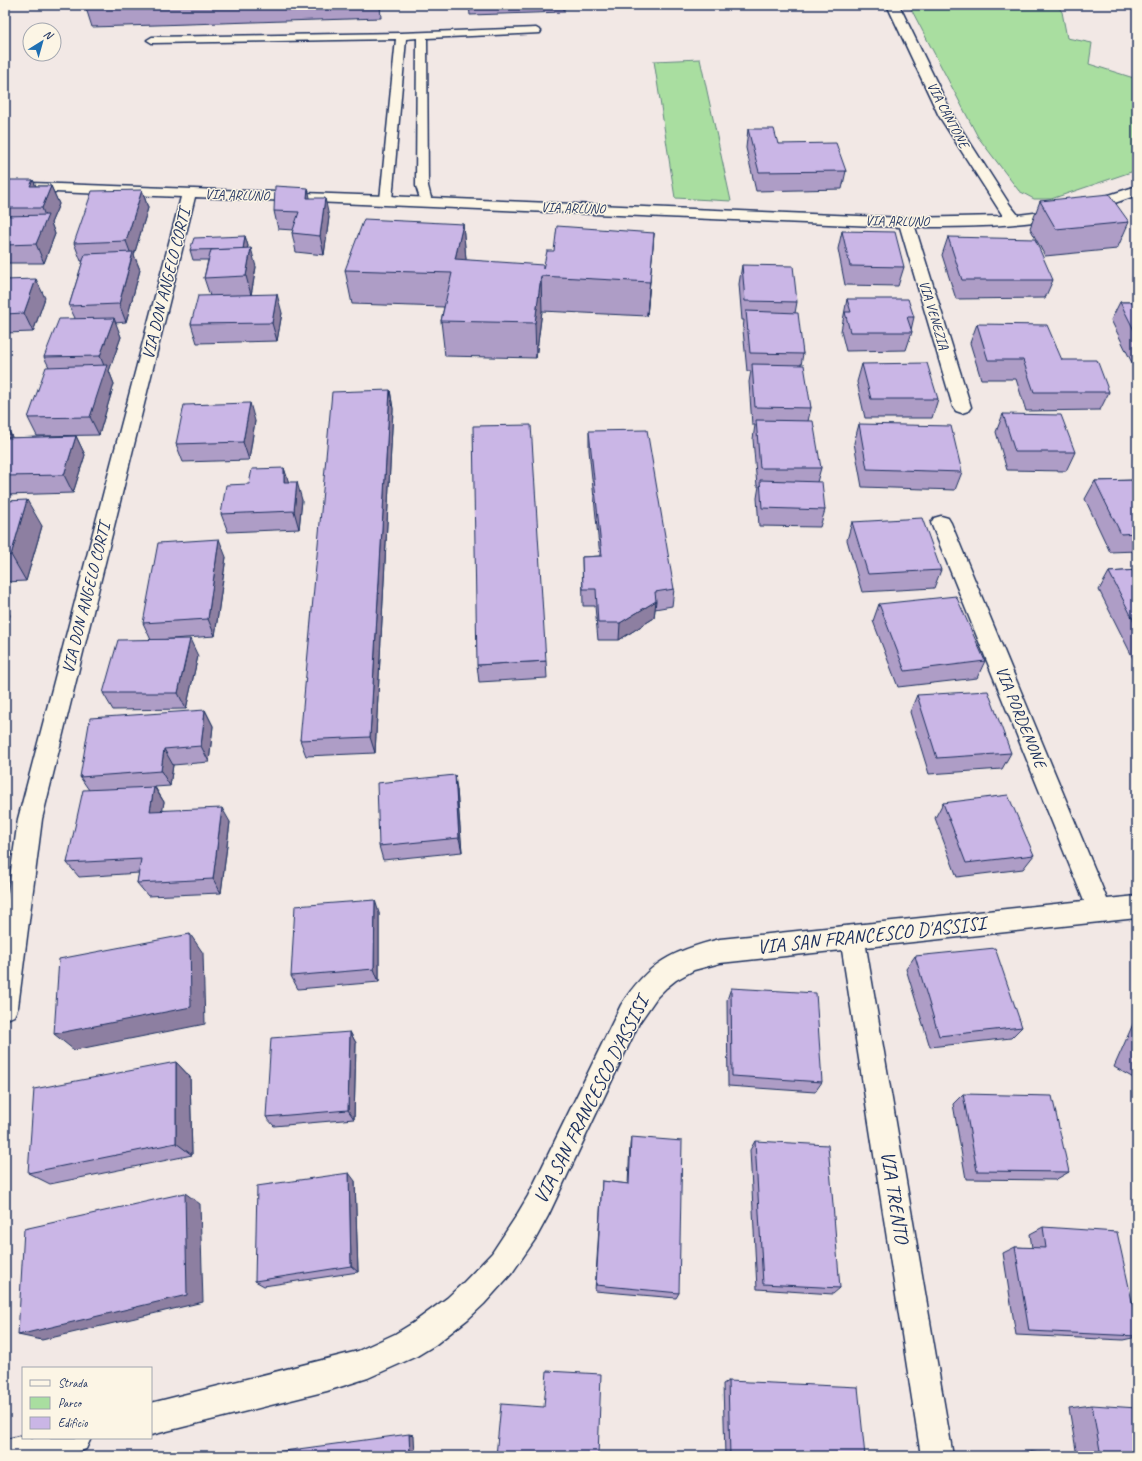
<svg xmlns="http://www.w3.org/2000/svg" width="1142" height="1461" viewBox="0 0 1142 1461" font-family="Caveat,sans-serif">
  <rect width="100%" height="100%" fill="#f2e8e5"/>
  <filter id="ink" filterUnits="userSpaceOnUse"><feTurbulence type="fractalNoise" baseFrequency=".025" numOctaves="2"/><feDisplacementMap in="SourceGraphic" scale="8" xChannelSelector="R" yChannelSelector="G"/><feConvolveMatrix kernelMatrix="1 2 1 2 8 2 1 2 1" color-interpolation-filters="sRGB"/></filter>
  <g filter="url(#ink)">
    <g fill="#a9dea0" stroke="#62867f">
      <polygon points="909,5 1057,5 1062,12 1067,38 1092,43 1089,64 1137,79 1137,170 1051,199 1034,199 1019,191 978,137"/>
      <polygon points="700,59 731,201 675,198 654,61"/>
    </g>
    <g fill="none" stroke-linecap="round" stroke-linejoin="round">
      <g stroke="#1b2f5e" stroke-width="3">
        <polygon id="lane" points="536,28 541,31 540,33 427,38 428,186 432,202 430,205 422,205 416,186 417,38 406,39 392,200 390,203 382,203 380,200 396,39 152,43 147,40 152,37 401,33"/>
      </g>
      <g stroke="#1b2f5e" stroke-width="3">
        <g id="street">
          <path d="M887 5H899L953 116 1010 205 1018 215 1042 212 1081 204 1137 186V195C1113 204 1089 212 1064 217 1015 227 965 227 915 227L971 407 968 411 962 413 956 411 953 407 900 227 195 197 42 819 18 1007 14 1016 5 1020V915L18 819 181 197 5 190V182L386 196 906 218 1003 216 939 116Z"/>
          <path d="M941 516 948 518 951 523 1107 899 1137 896V918L866 947 953 1456H921L842 950 720 963 694 970 676 980 666 988 657 997 639 1023 548 1216 536 1238 512 1273 484 1304 468 1319 435 1345 417 1356 368 1378 327 1391 151 1435V1403L358 1351 395 1334 413 1323 447 1298 463 1283 492 1253 515 1218 528 1196 621 1005C648 963 672 951 720 939L1084 901 931 523 934 518Z"/>
          <polygon points="23,1435 23,1438 91,1438 86,1449 67,1456 5,1456 5,1440"/>
        </g>
      </g>
      <use href="#lane" fill="#fcf5e5" fill-rule="evenodd"/>
      <use href="#street" fill="#fcf5e5" fill-rule="evenodd"/>
    </g>
    <g fill="#ae9dc6" stroke="#1b2f5e">
      <polygon points="85,5 380,5 381,18 92,27"/>
      <polygon points="469,5 564,5 564,12 470,15"/>
      <polygon points="748,129 778,144 846,171 842,189 756,191 746,148"/>
      <polygon points="33,180 36,186 51,186 59,204 51,223 55,234 44,263 5,263 5,186"/>
      <polygon points="142,190 148,208 134,255 140,270 126,322 115,323 121,337 109,371 114,384 99,435 37,436 28,418 49,367 44,357 75,318 69,306 83,261 81,261 74,243"/>
      <polygon points="310,198 329,217 324,255 296,252 292,233 293,230 278,229 274,211"/>
      <polygon points="1040,201 1129,222 1117,249 1045,256 1030,228"/>
      <polygon points="463,224 466,260 543,269 554,251 654,233 647,316 542,311 536,358 445,356 441,321 444,307 352,304 345,270"/>
      <polygon points="842,231 904,267 898,286 845,285 838,249"/>
      <polygon points="245,236 248,246 247,249 256,267 251,295 282,313 277,341 197,343 191,324 210,296 204,278 208,260 193,260 190,250"/>
      <polygon points="948,237 1053,280 1045,298 956,299 942,255"/>
      <polygon points="742,265 797,302 795,313 803,354 801,365 811,408 808,421 821,468 817,482 825,510 820,527 759,526 757,498 759,486 757,486 753,439 755,425 752,425 749,382 751,371 747,371 743,330 744,320 742,320 739,284"/>
      <polygon points="5,280 45,298 33,332 5,333"/>
      <polygon points="847,299 914,317 911,330 912,332 906,350 846,351 841,331"/>
      <polygon points="1120,302 1137,302 1137,373 1111,320"/>
      <polygon points="977,324 1062,360 1109,392 1100,410 1026,411 1016,379 981,379 970,343"/>
      <polygon points="862,364 938,399 932,418 865,418 857,382"/>
      <polygon points="390,390 393,409 375,753 306,756 300,740"/>
      <polygon points="1003,414 1075,452 1066,471 1007,470 996,432"/>
      <polygon points="255,421 249,460 183,462 176,444"/>
      <polygon points="5,424 12,437 11,438 76,436 85,455 73,493 5,495"/>
      <polygon points="859,424 962,472 955,490 862,487 854,443"/>
      <polygon points="589,431 674,589 672,606 655,609 654,618 619,640 598,640 595,606 583,606 582,557 600,556 589,450"/>
      <polygon points="284,468 288,482 302,500 299,529 228,532 221,514"/>
      <polygon points="1137,480 1137,551 1110,552 1085,499 1095,481"/>
      <polygon points="5,501 42,526 26,581 5,582"/>
      <polygon points="852,522 941,570 934,588 862,592 847,540"/>
      <polygon points="226,557 215,636 157,640 198,656 186,709 113,710 103,693 151,640 143,623"/>
      <polygon points="1137,570 1137,658 1133,658 1099,590 1109,572"/>
      <polygon points="879,604 985,661 977,678 898,687 873,621"/>
      <polygon points="546,661 547,678 479,682 477,665"/>
      <polygon points="917,695 1011,753 1002,769 929,774 910,712"/>
      <polygon points="205,710 213,726 209,762 173,765 170,786 155,787 164,802 162,810 230,822 221,893 148,896 137,883 139,873 79,877 67,863 89,790 80,777"/>
      <polygon points="457,790 462,852 383,860 379,846"/>
      <polygon points="943,803 1034,855 1023,869 957,877 935,818"/>
      <polygon points="379,913 379,982 298,989 291,976"/>
      <polygon points="915,956 1022,1027 1011,1038 930,1047 906,969"/>
      <polygon points="731,988 822,1082 815,1092 728,1086 727,1000"/>
      <polygon points="1137,1015 1137,1080 1114,1067"/>
      <polygon points="350,1032 356,1043 354,1119 274,1126 266,1117"/>
      <polygon points="176,1062 190,1077 192,1155 50,1184 28,1173"/>
      <polygon points="963,1094 1069,1172 1055,1180 966,1179 953,1104"/>
      <polygon points="631,1137 679,1293 676,1298 595,1291 602,1181 628,1184 630,1145"/>
      <polygon points="755,1141 840,1288 833,1294 757,1289 750,1150"/>
      <polygon points="355,1181 358,1272 264,1286 255,1281"/>
      <polygon points="1043,1227 1137,1324 1137,1337 1123,1340 1016,1335 1003,1253 1015,1247 1032,1248 1030,1234"/>
      <polygon points="728,1381 865,1456 725,1456 723,1384"/>
      <polygon points="1092,1405 1137,1456 1011,1456 1011,1453 1031,1452 1077,1456 1069,1408"/>
    </g>
    <g fill="#8d7fa1" stroke="#1b2f5e">
      <polygon points="33,180 41,198 30,186"/>
      <polygon points="51,186 59,204 51,223 55,234 44,263 36,244 46,219 42,208"/>
      <polygon points="308,188 312,207 307,198"/>
      <polygon points="142,190 148,208 134,255 140,270 126,322 119,304 132,257 126,241"/>
      <polygon points="325,198 329,217 324,255 320,236"/>
      <polygon points="463,224 466,259 458,294 455,259"/>
      <polygon points="654,233 651,267 647,316"/>
      <polygon points="245,236 248,246 245,259 243,249"/>
      <polygon points="251,248 256,267 251,295 246,276"/>
      <polygon points="541,276 542,311 536,358 535,323"/>
      <polygon points="36,279 45,298 33,332 24,313"/>
      <polygon points="277,294 282,313 277,341 272,323"/>
      <polygon points="114,318 121,337 109,371 114,384 99,435 90,417 105,368 100,356"/>
      <polygon points="390,390 393,409 375,753 370,737"/>
      <polygon points="250,403 255,421 249,460 243,442"/>
      <polygon points="5,424 12,437 5,455"/>
      <polygon points="76,436 85,455 73,493 64,475"/>
      <polygon points="284,468 290,486 284,482"/>
      <polygon points="297,482 302,500 299,529 294,511"/>
      <polygon points="27,500 42,526 26,581 11,555"/>
      <polygon points="219,539 226,557 215,636 208,619"/>
      <polygon points="656,601 654,618 619,640 620,623"/>
      <polygon points="5,608 10,615 5,633"/>
      <polygon points="190,639 198,656 186,709 178,693"/>
      <polygon points="205,710 213,726 209,762 201,746"/>
      <polygon points="164,749 173,765 170,786 161,771"/>
      <polygon points="455,775 457,790 462,852 459,838"/>
      <polygon points="154,787 164,802 160,826 150,811"/>
      <polygon points="222,808 230,822 221,893 213,879"/>
      <polygon points="375,900 379,913 379,982 374,969"/>
      <polygon points="190,934 203,953 205,1024 74,1050 54,1034"/>
      <polygon points="350,1032 356,1043 354,1119 348,1110"/>
      <polygon points="176,1062 190,1077 192,1155 176,1143"/>
      <polygon points="349,1173 355,1181 358,1272 351,1266"/>
      <polygon points="185,1193 200,1204 203,1302 42,1340 18,1335"/>
      <polygon points="409,1434 414,1435 415,1456 410,1456"/>
    </g>
    <g fill="#cab6e6" stroke="#1b2f5e">
      <polygon points="748,129 774,129 778,144 836,143 846,171 759,172"/>
      <polygon points="8,180 33,180 30,186 51,186 42,208 5,208 5,186"/>
      <polygon points="275,186 308,188 307,198 325,198 320,236 292,233 299,212 274,211"/>
      <polygon points="142,190 126,241 74,243 92,191"/>
      <polygon points="1109,194 1129,222 1056,229 1040,201"/>
      <polygon points="48,215 36,244 5,245 5,216"/>
      <polygon points="364,219 463,224 455,259 543,265 543,269 547,251 554,251 557,226 654,233 650,282 541,276 535,323 441,321 452,273 345,270"/>
      <polygon points="842,231 895,232 904,267 850,266"/>
      <polygon points="245,236 243,249 190,250 194,238"/>
      <polygon points="948,237 1035,239 1053,280 962,280"/>
      <polygon points="251,248 246,276 204,278 211,250"/>
      <polygon points="133,252 119,304 69,306 85,254"/>
      <polygon points="742,265 793,266 797,302 745,301"/>
      <polygon points="36,279 24,313 5,314 5,280"/>
      <polygon points="277,294 272,323 191,324 198,296"/>
      <polygon points="847,299 908,299 914,317 907,317 912,332 850,332 845,312 851,312"/>
      <polygon points="1120,302 1137,302 1137,336"/>
      <polygon points="746,311 798,313 803,354 750,353"/>
      <polygon points="114,318 100,356 44,357 59,319"/>
      <polygon points="977,324 1047,325 1062,360 1097,360 1109,392 1034,392 1023,360 988,360"/>
      <polygon points="927,363 938,399 871,399 862,364"/>
      <polygon points="752,364 804,365 811,408 755,407"/>
      <polygon points="107,365 90,417 28,418 46,367"/>
      <polygon points="390,390 370,737 300,740 332,392"/>
      <polygon points="250,403 243,442 176,444 184,405"/>
      <polygon points="1003,414 1061,415 1075,452 1015,452"/>
      <polygon points="756,420 813,421 821,468 760,468"/>
      <polygon points="859,424 951,426 962,472 867,469"/>
      <polygon points="531,425 546,661 477,665 473,426"/>
      <polygon points="647,430 674,589 655,592 656,601 620,623 598,623 596,589 583,589 582,557 602,556 589,431"/>
      <polygon points="76,436 64,475 5,476 5,438"/>
      <polygon points="284,468 284,482 297,482 294,511 221,514 226,485 249,484 252,469"/>
      <polygon points="760,480 822,482 825,510 762,508"/>
      <polygon points="1137,480 1137,533 1121,534 1095,481"/>
      <polygon points="27,500 11,555 5,556 5,501"/>
      <polygon points="922,518 941,570 868,574 852,522"/>
      <polygon points="219,539 208,619 143,623 158,543"/>
      <polygon points="1137,570 1137,627 1109,572"/>
      <polygon points="956,596 985,661 905,671 879,604"/>
      <polygon points="190,639 178,693 103,693 118,640"/>
      <polygon points="988,691 1011,753 937,758 917,695"/>
      <polygon points="205,710 201,746 164,749 161,771 80,777 90,718"/>
      <polygon points="455,775 459,838 379,846 377,783"/>
      <polygon points="154,787 150,811 222,808 213,879 137,883 141,859 67,863 83,790"/>
      <polygon points="1008,795 1034,855 966,863 943,803"/>
      <polygon points="375,900 374,969 291,976 295,906"/>
      <polygon points="190,934 191,1007 54,1034 59,959"/>
      <polygon points="995,948 1022,1027 939,1036 915,956"/>
      <polygon points="731,988 816,993 822,1082 732,1076"/>
      <polygon points="350,1032 348,1110 266,1117 271,1038"/>
      <polygon points="176,1062 176,1143 28,1173 34,1089"/>
      <polygon points="963,1094 1052,1096 1069,1172 977,1171"/>
      <polygon points="631,1137 682,1141 679,1293 596,1285 602,1181 629,1184"/>
      <polygon points="755,1141 828,1145 840,1288 763,1284"/>
      <polygon points="349,1173 351,1266 255,1281 257,1186"/>
      <polygon points="185,1193 187,1295 18,1335 24,1229"/>
      <polygon points="1043,1227 1117,1232 1137,1324 1137,1336 1029,1331 1015,1247 1046,1248"/>
      <polygon points="547,1371 601,1374 598,1456 496,1456 501,1404 544,1407"/>
      <polygon points="728,1381 858,1387 865,1456 730,1456"/>
      <polygon points="1092,1405 1137,1408 1137,1456 1101,1456"/>
      <polygon points="409,1434 410,1456 269,1456 269,1453"/>
      <polygon points="1031,1452 1084,1456 1032,1456"/>
    </g>
  </g>
  <g text-anchor="middle" dominant-baseline="central" stroke-width="3" stroke-linejoin="round" paint-order="stroke">
    <g font-size="14" fill="#1b2f5e" stroke="#fcf5e5">
      <text transform="translate(948 115) rotate(62)">VIA CANTONE</text>
      <text transform="translate(237 195) rotate(2)">VIA ARLUNO</text>
      <text transform="translate(573 208) rotate(2)">VIA ARLUNO</text>
      <text transform="translate(897 221) rotate(1)">VIA ARLUNO</text>
      <text transform="translate(934 315) rotate(73)">VIA VENEZIA</text>
    </g>
    <g font-size="17" fill="#1b2f5e" stroke="#fcf5e5">
      <text transform="translate(166 284) rotate(-76)">VIA DON ANGELO CORTI</text>
      <text transform="translate(86 598) rotate(-76)">VIA DON ANGELO CORTI</text>
      <text transform="translate(1021 717) rotate(68)">VIA PORDENONE</text>
    </g>
    <g font-size="20" fill="#1b2f5e" stroke="#fcf5e5">
      <text transform="translate(871 935) rotate(-6)">VIA SAN FRANCESCO D'ASSISI</text>
      <text transform="translate(591 1100) rotate(-63)">VIA SAN FRANCESCO D'ASSISI</text>
      <text transform="translate(895 1197) rotate(81)">VIA TRENTO</text>
    </g>
  </g>
  <rect width="1142" height="1461" fill="none" stroke="#fcf5e5" stroke-width="20"/>
  <rect x="10" y="10" width="1122" height="1441" fill="none" stroke="#1b2f5e" stroke-width="1.5" filter="url(#ink)"/>
  <rect x="22" y="1367" width="130" height="72" fill="#fcf5e5" stroke="#a2a6af"/>
  <rect x="30" y="1380" width="20" height="6" fill="#fcf5e5" stroke="#a2a6af"/>
  <text x="58" y="1387" font-size="12" fill="#1b2f5e">Strada</text>
  <rect x="30" y="1397" width="20" height="12" fill="#a9dea0" stroke="#a2a6af"/>
  <text x="58" y="1407" font-size="12" fill="#1b2f5e">Parco</text>
  <rect x="30" y="1417" width="20" height="12" fill="#cab6e6" stroke="#a2a6af"/>
  <text x="58" y="1427" font-size="12" fill="#1b2f5e">Edificio</text>
  <g transform="translate(42 42) rotate(37)"><circle r="19" fill="#fcf5e5" stroke="#a2a6af"/>
  <path d="M0-3L7 15L0 10L-7 15Z" fill="#1f6fb2"/>
  <text y="-6" font-size="11" font-weight="bold" text-anchor="middle" fill="#1b2f5e">N</text>
  </g>
</svg>
